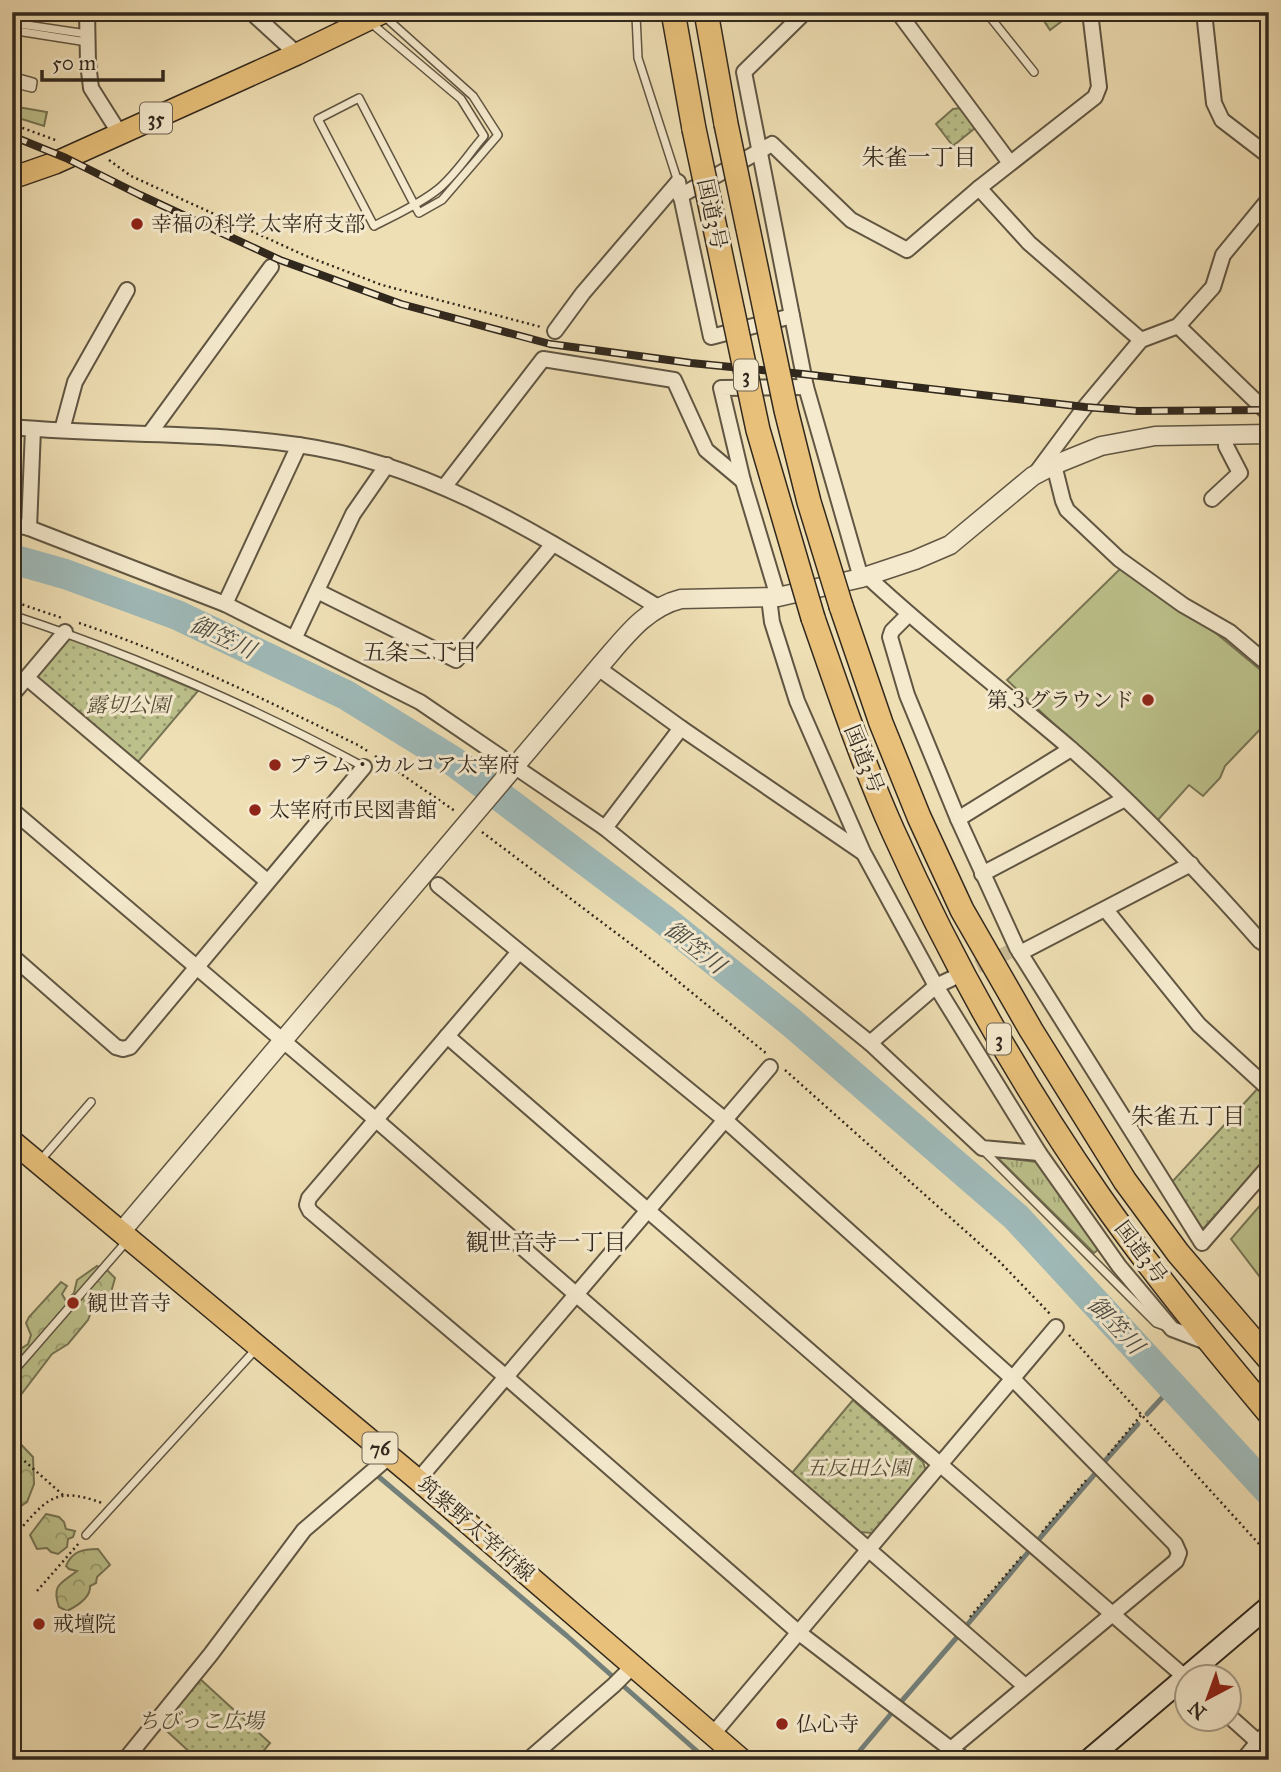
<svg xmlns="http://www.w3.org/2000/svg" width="1281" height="1772" viewBox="0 0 1281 1772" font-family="'IM FELL Great Primer','Noto Serif JP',serif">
  <defs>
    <pattern id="grass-tufts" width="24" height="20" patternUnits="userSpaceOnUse" patternTransform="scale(1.75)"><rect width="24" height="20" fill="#bcc18b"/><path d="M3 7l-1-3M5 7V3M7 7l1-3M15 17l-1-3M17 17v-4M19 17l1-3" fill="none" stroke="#999d71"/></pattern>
    <pattern id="forest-crowns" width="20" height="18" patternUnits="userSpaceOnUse" patternTransform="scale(1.75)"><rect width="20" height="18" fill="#bcc18b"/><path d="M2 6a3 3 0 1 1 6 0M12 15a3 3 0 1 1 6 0" fill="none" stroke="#999d71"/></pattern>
    <pattern id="park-dots" width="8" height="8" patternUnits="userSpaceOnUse" patternTransform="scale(1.75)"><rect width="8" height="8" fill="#bcc18b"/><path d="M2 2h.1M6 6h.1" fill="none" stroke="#999d71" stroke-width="1.8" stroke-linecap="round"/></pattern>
  </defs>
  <rect width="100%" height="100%" fill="#efdfb4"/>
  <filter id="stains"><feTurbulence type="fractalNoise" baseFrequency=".00286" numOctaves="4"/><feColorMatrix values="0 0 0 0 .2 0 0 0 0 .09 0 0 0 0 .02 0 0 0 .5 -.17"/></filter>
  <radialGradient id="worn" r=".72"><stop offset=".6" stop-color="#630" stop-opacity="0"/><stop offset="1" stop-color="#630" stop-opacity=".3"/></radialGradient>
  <g fill="url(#grass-tufts)" stroke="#767454" stroke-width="2">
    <polygon points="12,106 47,112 44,126 12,116"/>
    <polygon points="997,1157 1037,1162 1100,1248 1094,1253"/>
  </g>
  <g fill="url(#forest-crowns)" stroke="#767454" stroke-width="2">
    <polygon points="97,1266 107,1270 115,1278 110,1296 94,1304 88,1320 68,1344 52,1354 17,1400 12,1420 12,1338 22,1348 28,1344 31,1335 26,1323 29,1317 61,1282 67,1286 62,1294 66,1301 74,1293 77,1280"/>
    <polygon points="12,1435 33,1457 34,1484 27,1502 12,1512"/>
    <polygon points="46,1514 59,1517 64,1522 66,1529 75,1531 73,1537 68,1539 67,1547 58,1554 51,1552 47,1548 37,1549 30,1535"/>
    <path d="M98 1549 110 1565 97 1577 96 1583 90 1586C91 1597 77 1606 67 1611L59 1607C51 1584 62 1583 77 1571L69 1569 66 1566C72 1551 83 1549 98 1549Z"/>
  </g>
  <g fill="url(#park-dots)" stroke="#767454" stroke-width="2">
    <polygon points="1038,12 1074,12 1050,30"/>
    <polygon points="961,108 975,128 953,146 936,124 953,109"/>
    <polygon points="68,636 198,691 137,763 39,682 38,672"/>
    <polygon points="1260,1086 1269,1095 1269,1156 1203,1229 1171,1183"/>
    <polygon points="853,1400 923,1462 926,1471 872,1533 860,1532 792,1473"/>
    <polygon points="199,1678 270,1743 256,1760 195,1760 194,1756 158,1723"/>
  </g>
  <g fill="#bcc18b" stroke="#767454" stroke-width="2">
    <polygon points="1121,568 1217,634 1269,677 1269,720 1225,766 1220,778 1203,796 1189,785 1157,821 1007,680"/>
    <polygon points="1269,1195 1269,1289 1231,1239"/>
  </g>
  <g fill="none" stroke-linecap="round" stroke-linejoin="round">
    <g stroke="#73807b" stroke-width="5">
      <polyline points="326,12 335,20"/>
      <polyline points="1147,1414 1172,1387"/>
      <polyline points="1104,1462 1138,1424"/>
      <polyline points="379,1477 567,1636 707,1760"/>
      <polyline points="1040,1538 1094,1475"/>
      <polyline points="967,1625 1030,1550"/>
      <polyline points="900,1703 958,1636"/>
      <polyline points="852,1760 890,1715"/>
    </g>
    <polyline stroke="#9fbab9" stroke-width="30" points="12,559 65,574 177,615 346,695 453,761 663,919 792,1023 1016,1217 1269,1491"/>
    <polyline stroke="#c9ba96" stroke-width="14" stroke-dasharray="14 7" stroke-linecap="butt" points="958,975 1009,952"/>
    <g stroke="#605643" stroke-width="10">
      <g id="service">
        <polyline points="342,12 355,23"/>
        <polyline points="631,12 636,16 638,58 678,182"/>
        <polyline points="986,12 1034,72"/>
        <path d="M371 23 461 99 484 136C469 153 455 176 437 190 418 205 395 215 374 226L318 119 359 98 414 204 419 213 442 200 498 135 473 96 384 16"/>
        <polyline points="12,29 13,23 87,34"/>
        <polyline points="12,53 17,31 87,42"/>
        <polyline points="12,76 33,82 32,88 12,83"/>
        <path d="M12 615C134 655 251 706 364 767"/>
        <polyline points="982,1149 1156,1323 1167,1327"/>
        <polyline points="39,1162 91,1102"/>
        <polyline points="12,1373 126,1242"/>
        <polyline points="86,1535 256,1349"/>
      </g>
    </g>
    <g stroke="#605643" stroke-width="18">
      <g id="minor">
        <polyline points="87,12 88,63 91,88 120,134"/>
        <polyline points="251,12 297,54"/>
        <polyline points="805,12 744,72 806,387 861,578"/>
        <polyline points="898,12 1010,163"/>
        <polyline points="1090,12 1099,87 1095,97 979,188 1029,243 1141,340"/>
        <polyline points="1204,12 1214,103 1222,120 1269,156"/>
        <polyline points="678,182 711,337 792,316"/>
        <polyline points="680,196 772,144 851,220 907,250 979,188"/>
        <polyline points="1178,326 1269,414"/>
        <polyline points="555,331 583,293 678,182"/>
        <path d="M12 427C107 436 204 431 298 445 433 464 544 538 658 607"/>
        <polyline points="62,430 75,382 127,290"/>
        <polyline points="150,433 271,267"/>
        <polyline points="1054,465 1063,501 1067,510 1119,559 1183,605 1230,632 1263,660 1269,655"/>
        <polyline points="1036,473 1085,407 1141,340 1178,326 1213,287 1223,255 1269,199"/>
        <polyline points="445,486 543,359 674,380 706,450 743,481"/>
        <polyline points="1212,499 1240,473 1226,446 1226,434"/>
        <polyline points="12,524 29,528 225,604 420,702 605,828 870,1043 982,1148 1039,1153"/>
        <polyline points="29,528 33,429"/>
        <path d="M867 576C932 637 1002 690 1070 748 1138 807 1200 873 1260 941L1269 947"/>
        <polyline points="317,591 456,660 553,544"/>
        <polyline points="778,597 743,481 721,388 806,387"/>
        <polyline points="769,598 772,622 797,701 863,852 936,986 1039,1153 1119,1266 1172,1329 1209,1343"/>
        <polyline points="225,604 299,445"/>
        <polyline points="908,615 892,631 890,637 907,695 958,819 1017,948 1202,1243 1269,1166"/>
        <polyline points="295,637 353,514 387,465"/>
        <polyline points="598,668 681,728 862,852"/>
        <polyline points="27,678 267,881"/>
        <polyline points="12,695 65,632"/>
        <polyline points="12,810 375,1119 1025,1686"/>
        <polyline points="958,819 1071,749"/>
        <polyline points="605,828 681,728"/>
        <polyline points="982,874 1125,799"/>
        <polyline points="438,885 724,1119 1011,1377 1175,1544 1179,1553 1176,1561 951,1749"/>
        <polyline points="1106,910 1199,1025 1269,1089"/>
        <polyline points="518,953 309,1198 307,1205 310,1211 506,1377 798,1632 965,1760"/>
        <polyline points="1020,953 1191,864"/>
        <polyline points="12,956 116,1047 123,1049 130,1047 364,767"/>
        <polyline points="447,1036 1186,1678"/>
        <polyline points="870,1043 936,986 951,979"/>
        <polyline points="418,1480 770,1067"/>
        <polyline points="1228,1715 1258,1742 1269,1731"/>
        <polyline points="713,1734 1056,1327"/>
        <polyline points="125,1760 211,1654 304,1530 390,1456"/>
        <polyline points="528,1760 614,1685 634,1665"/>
        <polyline points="1243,1760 1258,1742"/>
      </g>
    </g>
    <g stroke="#605643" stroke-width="21">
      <path id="tertiary" d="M121 1232 598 668C622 641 644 608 681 599L778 597 861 578 915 560 950 545 1033 476 1054 465 1101 446 1155 436 1269 434"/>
    </g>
    <g stroke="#31281d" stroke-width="23">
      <polyline id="secondary" points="1088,1760 1269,1606"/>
    </g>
    <g stroke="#31281d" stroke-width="24">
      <g id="primary">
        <polyline points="12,178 55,163 297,54 384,12"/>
        <polyline points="12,1141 418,1480 742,1760"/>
      </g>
    </g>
    <g stroke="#31281d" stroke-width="26">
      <g id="trunk">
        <polyline points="673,12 694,129"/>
        <polyline points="706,12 726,124"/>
        <polyline points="841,606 881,723 919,817 962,910 1031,1030 1125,1181 1178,1253 1269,1359"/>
        <path d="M813 618C838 689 862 762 893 831 950 958 1019 1081 1099 1196 1151 1271 1210 1343 1269 1413"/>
      </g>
    </g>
    <g stroke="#31281d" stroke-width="2.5" stroke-dasharray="2 3.5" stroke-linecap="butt">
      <polyline points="12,124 58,141"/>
      <polyline points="109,160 131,176 306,256 382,285 541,327"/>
      <polyline points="12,601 62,618"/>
      <path d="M79 623C175 655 267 701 358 745L369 752"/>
      <polyline points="375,756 455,811"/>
      <polyline points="482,832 652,960 767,1054"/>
      <polyline points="785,1070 999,1261 1050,1314"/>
      <polyline points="1069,1335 1269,1555"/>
      <polyline points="12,1450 63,1495"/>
      <polyline points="1108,1455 1142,1414"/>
      <polyline points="1042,1532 1088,1478"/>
      <path d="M12 1538C45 1503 51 1484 102 1503"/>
      <polyline points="37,1591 80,1542"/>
      <polyline points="970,1617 1022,1556"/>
    </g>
    <use href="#service" stroke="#f5eace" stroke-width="7"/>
    <use href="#minor" stroke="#f5eace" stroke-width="14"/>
    <use href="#tertiary" stroke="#f5eace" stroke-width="18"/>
    <use href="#secondary" stroke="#f5eace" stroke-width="19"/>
    <use href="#primary" stroke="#e8c07a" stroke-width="21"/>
    <use href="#trunk" stroke="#e8c07a" stroke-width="23"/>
    <g stroke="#31281d" stroke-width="8">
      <polyline id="rail" points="12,136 66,158 140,195 280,260 401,304 550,344 691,363 803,374 1085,407 1137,411 1269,410"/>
    </g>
    <use href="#rail" stroke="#f5eace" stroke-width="5" stroke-dasharray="16" stroke-linecap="butt"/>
    <g stroke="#31281d" stroke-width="26" stroke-linecap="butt">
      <g id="trunk-bridge">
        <polyline points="726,124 786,410 809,502 841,606"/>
        <polyline points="694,129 758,430 813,618"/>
      </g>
    </g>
    <use href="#trunk-bridge" stroke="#e8c07a" stroke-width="23"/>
  </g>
  <g fill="#8f2418" stroke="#f5eace" stroke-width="2.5">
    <circle cx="137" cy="224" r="7"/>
    <circle cx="1148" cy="700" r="7"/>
    <circle cx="275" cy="765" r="7"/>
    <circle cx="255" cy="810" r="7"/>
    <circle cx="73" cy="1303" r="7"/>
    <circle cx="39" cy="1624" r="7"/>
    <circle cx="782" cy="1724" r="7"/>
  </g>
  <g text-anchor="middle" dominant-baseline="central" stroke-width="6" stroke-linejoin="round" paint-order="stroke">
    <g fill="#f5eace" stroke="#6c6252" stroke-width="2">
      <rect x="140" y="102.5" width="32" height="31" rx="5"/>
      <rect x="734" y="359.5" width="24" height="31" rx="5"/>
      <rect x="987" y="1023.5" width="24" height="31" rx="5"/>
      <rect x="362.5" y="1432.5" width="35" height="31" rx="5"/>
    </g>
    <g font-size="19" font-weight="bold" fill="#31281d">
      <text x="156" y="118">35</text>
      <text x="746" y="375">3</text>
      <text x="999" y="1039">3</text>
      <text x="380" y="1448">76</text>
    </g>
    <g font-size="21" fill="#31281d" stroke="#f5eace">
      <text transform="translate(712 214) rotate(78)">国道3号</text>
      <text transform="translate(864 759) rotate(68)">国道3号</text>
      <text transform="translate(1141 1252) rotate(53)">国道3号</text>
      <text transform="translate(476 1529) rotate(41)">筑紫野太宰府線</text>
    </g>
    <g font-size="21" fill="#31281d" stroke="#f5eace" text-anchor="start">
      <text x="151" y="224">幸福の科学 太宰府支部</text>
      <text x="1134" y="700" text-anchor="end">第３グラウンド</text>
      <text x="289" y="765">プラム・カルコア太宰府</text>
      <text x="269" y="810">太宰府市民図書館</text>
      <text x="87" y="1303">観世音寺</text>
      <text x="53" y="1624">戒壇院</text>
      <text x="796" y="1724">仏心寺</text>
    </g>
    <g font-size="21" font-style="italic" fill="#544e38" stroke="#f5eace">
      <text x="128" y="705">露切公園</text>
      <text x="858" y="1468">五反田公園</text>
      <text x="201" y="1721">ちびっこ広場</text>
    </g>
    <g font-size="23" fill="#31281d" stroke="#f5eace">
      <text x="919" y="157">朱雀一丁目</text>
      <text x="420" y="652">五条二丁目</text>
      <text x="1188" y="1116">朱雀五丁目</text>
      <text x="546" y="1242">観世音寺一丁目</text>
    </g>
    <g font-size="23" font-style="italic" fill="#4c4c44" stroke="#f5eace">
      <text transform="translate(223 637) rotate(25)">御笠川</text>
      <text transform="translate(695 947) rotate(38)">御笠川</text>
      <text transform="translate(1116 1325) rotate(47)">御笠川</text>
    </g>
  </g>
  <rect width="1281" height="1772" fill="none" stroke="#efdfb4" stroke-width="42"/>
  <rect x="14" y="14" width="1253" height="1744" fill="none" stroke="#31281d" stroke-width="3.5"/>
  <rect x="21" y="21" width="1239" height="1730" fill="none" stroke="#31281d" stroke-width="2"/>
  <g transform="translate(1208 1698) rotate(221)"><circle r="33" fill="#f5eace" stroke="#a79c87" stroke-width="2"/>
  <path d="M0-5L12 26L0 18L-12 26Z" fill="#8f2418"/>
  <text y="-10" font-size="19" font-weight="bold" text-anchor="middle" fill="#31281d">N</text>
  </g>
  <path d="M42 70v10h121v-10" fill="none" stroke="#31281d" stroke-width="3.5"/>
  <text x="52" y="70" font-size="21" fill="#31281d" stroke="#f5eace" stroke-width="5" paint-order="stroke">50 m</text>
  <rect width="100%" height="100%" filter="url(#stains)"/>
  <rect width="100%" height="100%" fill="url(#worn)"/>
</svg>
